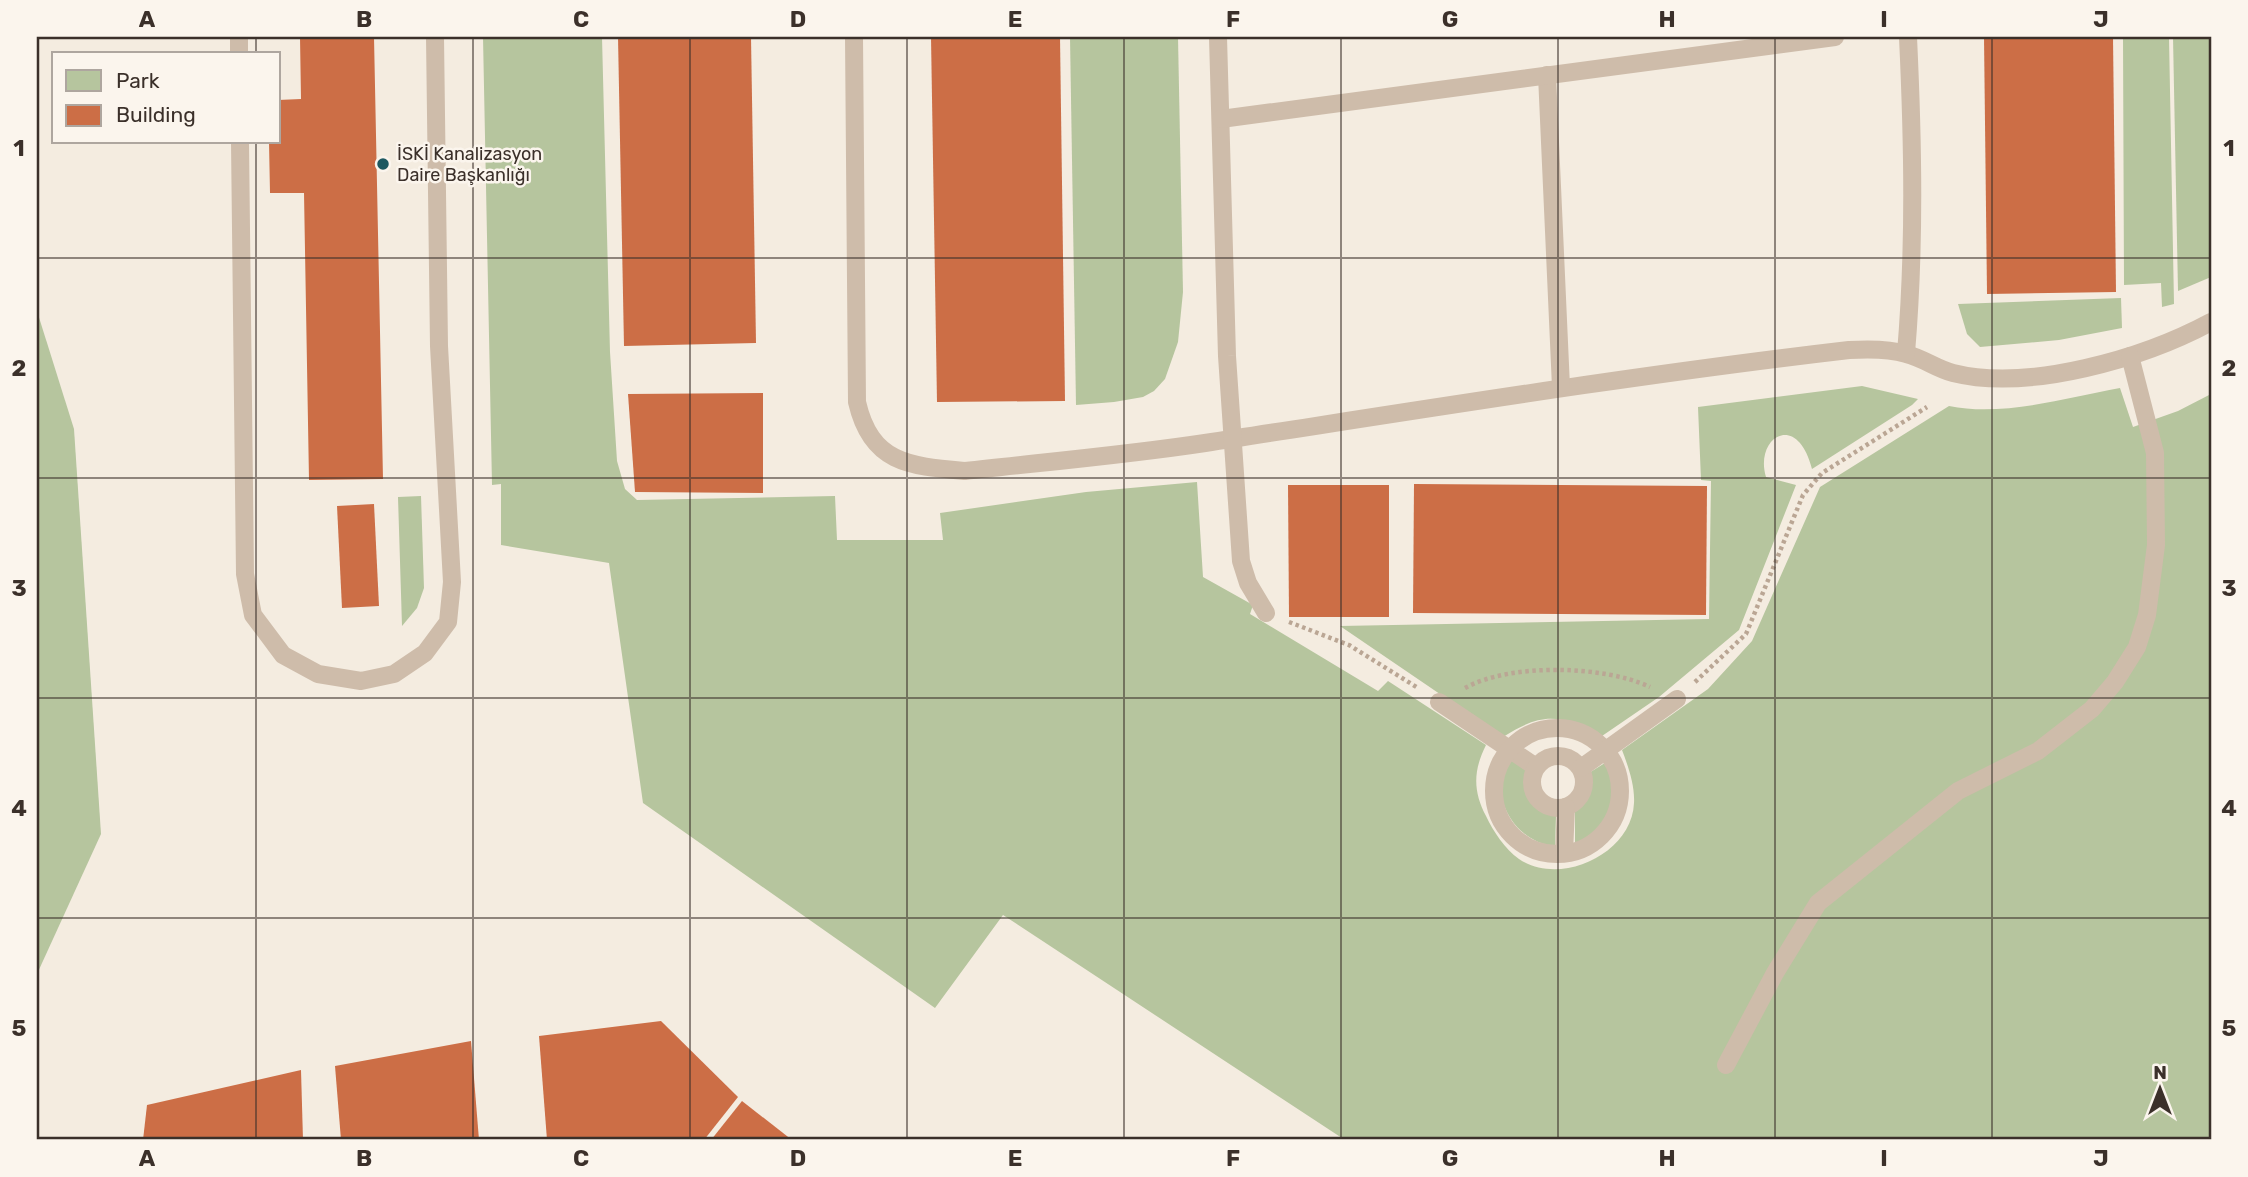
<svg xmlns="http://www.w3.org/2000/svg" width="2248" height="1177" viewBox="0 0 2248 1177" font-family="Rubik,sans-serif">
  <rect width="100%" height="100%" fill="#f4ece0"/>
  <g fill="#b6c59e">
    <path d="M483 37H602L610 352 617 461 625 489 637 500 835 496 837 540H943L940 513 1086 492 1197 482 1203 577 1253 605 1250 614 1378 691 1388 681 1486 745C1473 771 1473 791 1486 816 1493 831 1505 849 1519 859 1560 887 1632 854 1634 803 1635 785 1628 766 1622 750L1708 689 1752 641 1820 487 1949 406C2003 417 2065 398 2120 388L2133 427 2178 411 2211 394V1140H1345L1003 915 935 1008 643 803 609 563 501 545V484L492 485Z"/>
    <polygon points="1070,37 1178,37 1183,292 1178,342 1165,379 1154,391 1143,397 1114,402 1076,405"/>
    <polygon points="2123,37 2169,37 2174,304 2162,307 2161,283 2124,285"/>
    <polygon points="2173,37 2211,37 2211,277 2178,291"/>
    <polygon points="2121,298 2122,328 2059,340 1980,347 1967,334 1958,304"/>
    <polygon points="37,311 74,429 101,834 37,974"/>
    <path d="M1862 386 1918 399 1912 405 1812 469C1797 410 1754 438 1766 477L1796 485 1739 630 1659 697 1602 736C1560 715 1544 711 1503 737L1340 626 1709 619 1711 481 1701 480 1698 407Z"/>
    <polygon points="421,496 424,588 417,608 402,626 398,497"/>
    <path d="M1507 759 1528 768C1523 796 1531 806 1556 816L1555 847C1513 840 1489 798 1507 759Z"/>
    <path d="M1608 761C1632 790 1606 834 1575 843V812C1590 801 1590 792 1589 773Z"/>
  </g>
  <g fill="#cc6e46">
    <polygon points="300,37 374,37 383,479 309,480 304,193 270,193 269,142 278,142 278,100 301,99"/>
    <polygon points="618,37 751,37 756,343 624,346"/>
    <polygon points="931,37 1060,37 1065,401 937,402"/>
    <polygon points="1984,37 2113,37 2116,292 1987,294"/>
    <polygon points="763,393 763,493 635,492 628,394"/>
    <polygon points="1414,484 1707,486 1706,615 1413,613"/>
    <polygon points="1288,485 1389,485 1389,617 1289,617"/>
    <polygon points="374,504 379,606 342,608 337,506"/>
    <polygon points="661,1021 738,1097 704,1140 547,1140 539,1036"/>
    <polygon points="471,1041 479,1140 341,1140 335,1066"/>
    <polygon points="301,1070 303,1140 143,1140 147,1105"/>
    <polygon points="742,1101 792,1140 711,1140"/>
  </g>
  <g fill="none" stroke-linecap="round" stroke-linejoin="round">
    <g stroke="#baa694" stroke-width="4.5" stroke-dasharray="3.5 3.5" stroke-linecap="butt">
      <polyline points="1289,622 1349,645 1418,688"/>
      <polyline points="1695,682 1746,634 1803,495 1822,473 1927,407"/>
      <path d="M1465 688C1510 663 1603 665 1650 687"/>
    </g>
    <g stroke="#cebcaa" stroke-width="18">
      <polyline points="239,37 239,54"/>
      <path d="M854 37 857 402C871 463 908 466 965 471 1045 462 1126 455 1205 443 1420 410 1634 375 1849 350 1865 349 1890 349 1906 354 1923 358 1937 369 1953 373 2029 392 2144 358 2211 322"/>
      <polyline points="1218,37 1227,356 1241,561 1248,583 1266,613"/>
      <polyline points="1547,75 1561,387"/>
      <polyline points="1221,119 1835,37"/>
      <polyline points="240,142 245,574 253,615 283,655 318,674 361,681 394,674 425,653 448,622 452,582 439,346 435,37"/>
      <path d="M1906 353C1915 247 1913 143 1908 37"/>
      <polyline points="1439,702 1536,767"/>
      <circle cx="1557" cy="791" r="63"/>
      <circle cx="1558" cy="782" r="26"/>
      <polyline points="1581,768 1677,699"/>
      <polyline points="1564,853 1566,807"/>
      <polyline points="1726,1065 1775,973 1818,903 1958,791 2038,751 2092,709 2115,682 2137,647 2147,615 2156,545 2155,453 2130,356"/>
    </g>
  </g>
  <path fill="none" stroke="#3b302a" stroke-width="2" stroke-opacity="0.55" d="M256 37V54M473 37V1140M690 37V1140M907 37V1140M1124 37V1140M1341 37V1140M1558 37V1140M1775 37V1140M1992 37V1140M256 142V1140M37 258H2211M37 478H2211M37 698H2211M37 918H2211"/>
  <circle fill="#1d5860" stroke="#fbf5ed" stroke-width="2.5" cx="383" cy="164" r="7"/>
  <g text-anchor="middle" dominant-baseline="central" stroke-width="5" stroke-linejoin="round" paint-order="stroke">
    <g font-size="18" fill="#3b302a" stroke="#fbf5ed" text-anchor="start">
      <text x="397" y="154">İSKİ Kanalizasyon<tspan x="397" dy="21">Daire Başkanlığı</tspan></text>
    </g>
  </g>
  <rect width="2248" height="1177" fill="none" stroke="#fbf5ed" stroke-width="77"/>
  <rect x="52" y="52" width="228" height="91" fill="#fbf5ed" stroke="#aea69f" stroke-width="2"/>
  <rect x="66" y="70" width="35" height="21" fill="#b6c59e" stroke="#aea69f" stroke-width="2"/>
  <text x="116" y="88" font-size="21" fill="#3b302a">Park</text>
  <rect x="66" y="105" width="35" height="21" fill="#cc6e46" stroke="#aea69f" stroke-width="2"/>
  <text x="116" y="122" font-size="21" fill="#3b302a">Building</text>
  <g transform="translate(2160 1089)" stroke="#fbf5ed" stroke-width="5" paint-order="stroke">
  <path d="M0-5L12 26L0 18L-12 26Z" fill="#3b302a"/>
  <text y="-10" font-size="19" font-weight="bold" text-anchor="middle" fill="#3b302a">N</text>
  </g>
  <rect x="38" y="38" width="2172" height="1100" fill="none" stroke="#3b302a" stroke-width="2.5"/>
  <g font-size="23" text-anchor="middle" font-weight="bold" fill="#3b302a">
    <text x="147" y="27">A</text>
    <text x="364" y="27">B</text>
    <text x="581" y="27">C</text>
    <text x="798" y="27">D</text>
    <text x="1015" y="27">E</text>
    <text x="1233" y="27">F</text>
    <text x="1450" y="27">G</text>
    <text x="1667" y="27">H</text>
    <text x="1884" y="27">I</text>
    <text x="2101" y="27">J</text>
    <text x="19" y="156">1</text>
    <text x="2229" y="156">1</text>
    <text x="19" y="376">2</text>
    <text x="2229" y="376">2</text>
    <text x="19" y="596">3</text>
    <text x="2229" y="596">3</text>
    <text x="19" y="816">4</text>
    <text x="2229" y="816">4</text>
    <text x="19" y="1036">5</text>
    <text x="2229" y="1036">5</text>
    <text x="147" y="1166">A</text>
    <text x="364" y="1166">B</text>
    <text x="581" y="1166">C</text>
    <text x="798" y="1166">D</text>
    <text x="1015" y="1166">E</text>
    <text x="1233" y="1166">F</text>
    <text x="1450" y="1166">G</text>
    <text x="1667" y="1166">H</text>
    <text x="1884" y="1166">I</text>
    <text x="2101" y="1166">J</text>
  </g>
</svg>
